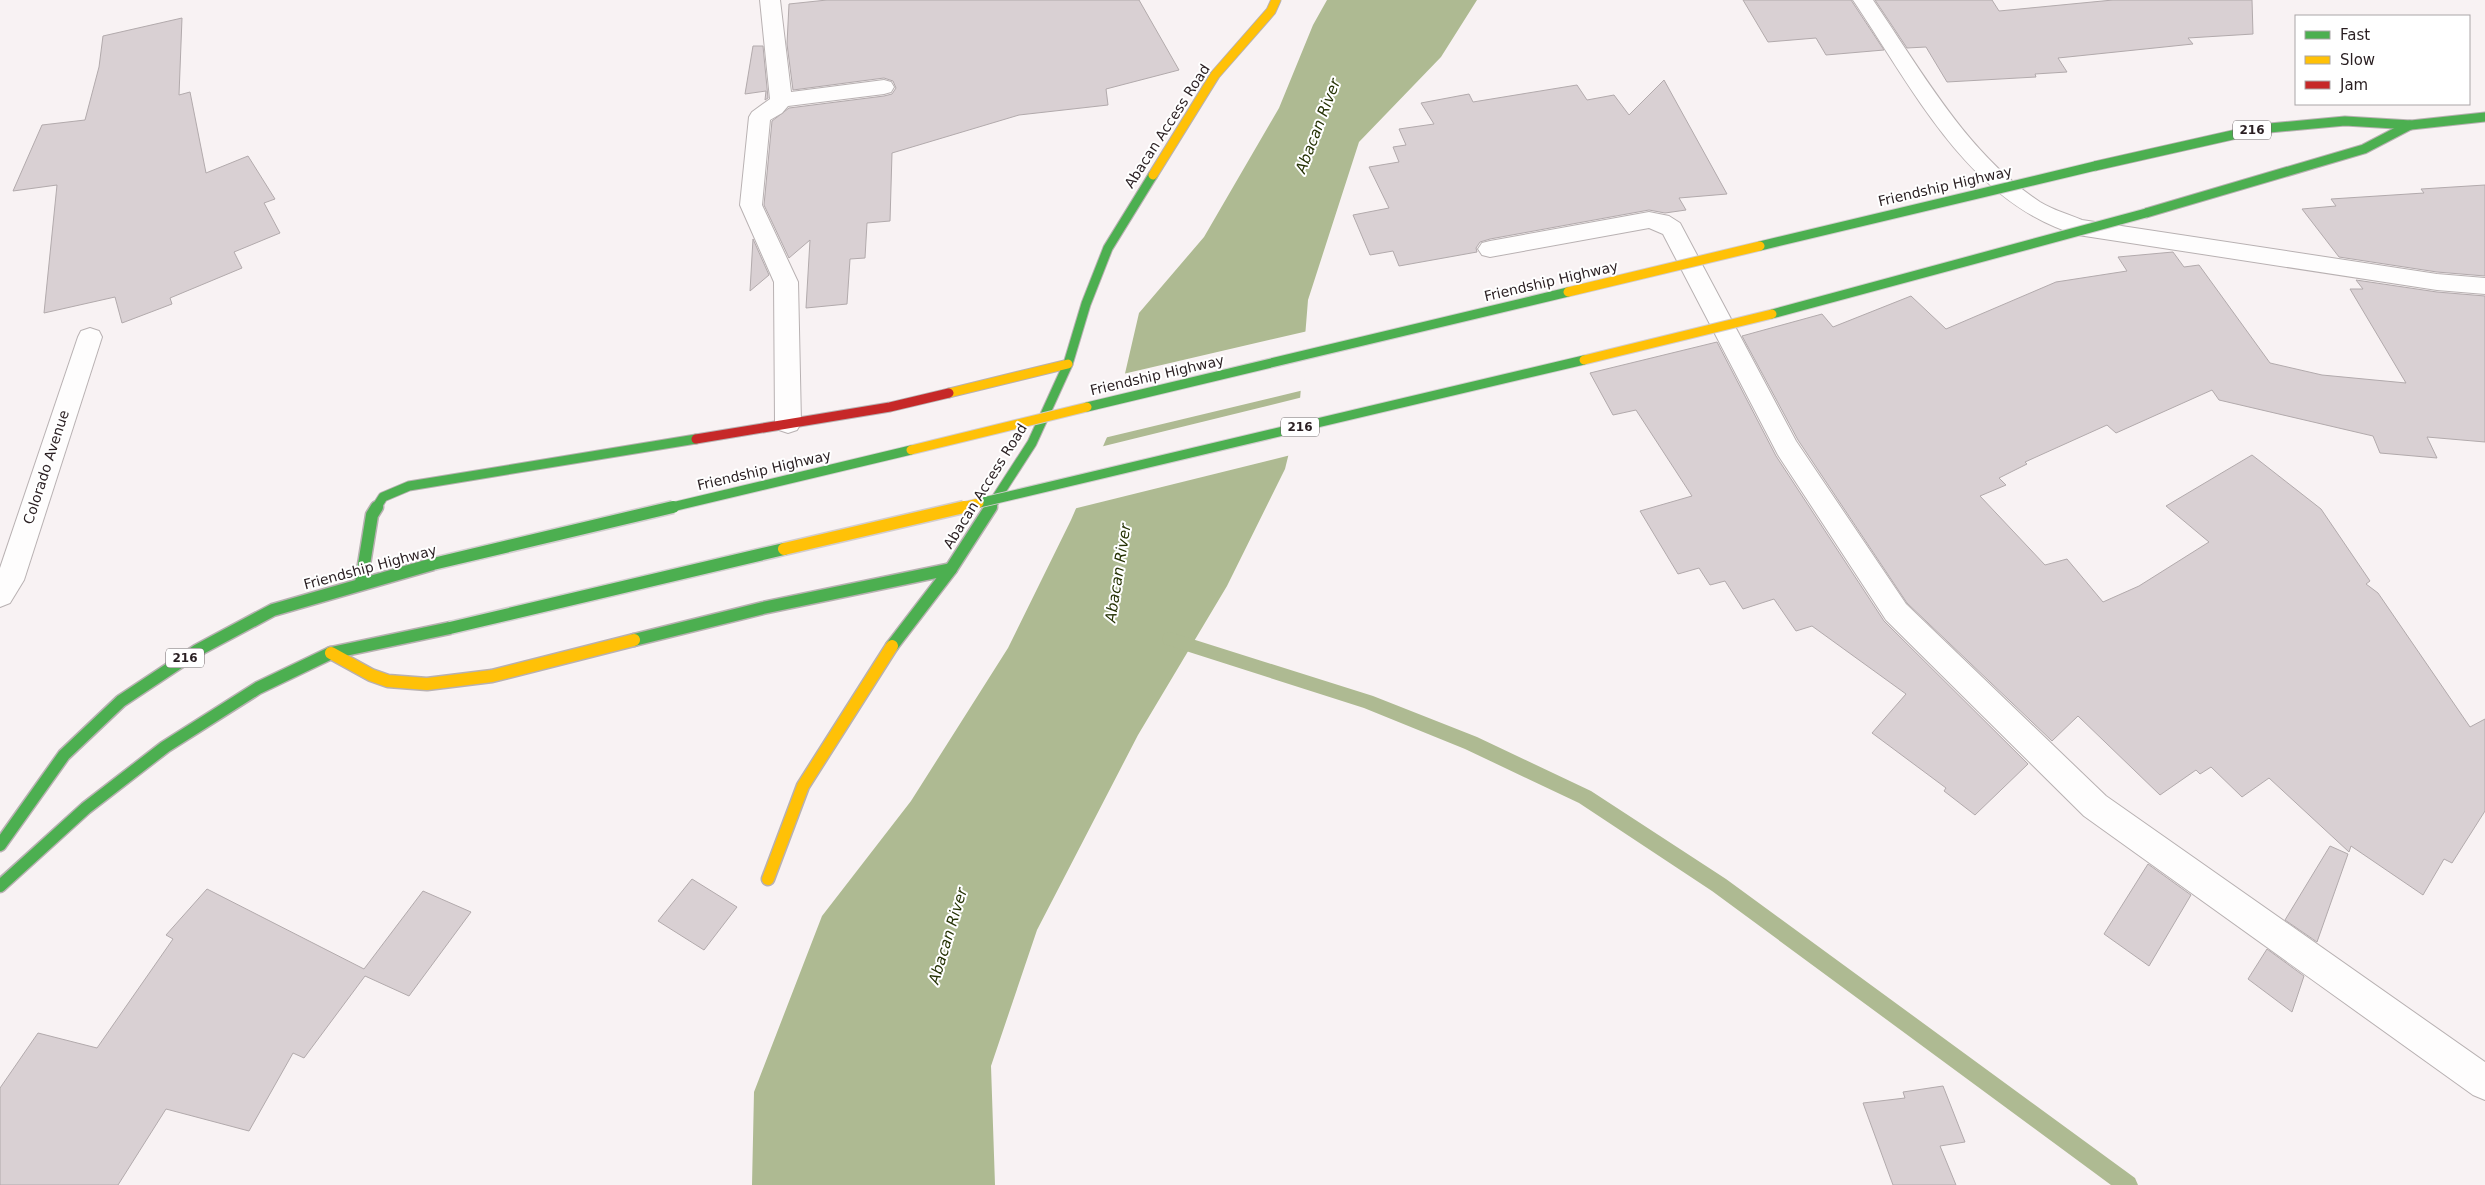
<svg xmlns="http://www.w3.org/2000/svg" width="2485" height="1185" viewBox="0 0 2485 1185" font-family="'DejaVu Sans',sans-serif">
  <rect width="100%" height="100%" fill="#f8f2f3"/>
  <polygon fill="#aeba92" points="1327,0 1477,0 1441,57 1359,142 1308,300 1299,412 1285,469 1227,586 1138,735 1037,930 991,1066 995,1185 752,1185 754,1092 822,916 911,801 1008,648 1071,520 1114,421 1139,313 1204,237 1279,108 1313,25"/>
  <g fill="#f8f2f3">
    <polygon points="1308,331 1304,390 1104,438 1112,420 1123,374"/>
    <polygon points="1303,397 1302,413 1291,455 1073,509 1100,447"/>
  </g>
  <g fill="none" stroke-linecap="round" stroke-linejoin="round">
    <polygon fill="#aeba92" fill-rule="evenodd" points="1170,632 1373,696 1477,737 1591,791 1726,879 2135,1178 2138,1185 2111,1185 1712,891 1579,803 1465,749 1364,708 1164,644 1162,639 1164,634"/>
  </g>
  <g fill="#d9d0d3" stroke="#b2aaac">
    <polygon points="827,0 1139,0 1179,70 1106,89 1108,105 1019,115 892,153 890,221 867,223 865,258 850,259 847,304 806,308 810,240 789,258 764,205 772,121 789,108 884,96 892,94 896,88 893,81 884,78 793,90 787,44 789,4"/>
    <polygon points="1743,0 1851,0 1884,50 1826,55 1816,38 1768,42"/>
    <polygon points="1875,0 1992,0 1999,11 2113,0 2252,0 2253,34 2188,38 2193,44 2058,58 2067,72 2035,74 2036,77 1947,82 1926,47 1907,48"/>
    <polygon points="182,18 179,95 190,92 206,173 248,156 275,199 264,203 280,233 234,252 242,268 170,298 172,304 122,323 115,297 44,313 57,185 13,191 42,125 85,120 99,67 103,36"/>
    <polygon points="753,46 763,46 768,98 765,100 766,91 745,94"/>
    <polygon points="1664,80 1727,194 1679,198 1686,210 1665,213 1649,210 1490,239 1480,242 1476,248 1477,252 1399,266 1393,251 1370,255 1353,215 1389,208 1369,167 1399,162 1393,147 1406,145 1399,129 1434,124 1421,103 1469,94 1473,102 1577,85 1587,100 1614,95 1629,115"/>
    <polygon points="2485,185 2485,276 2437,272 2339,257 2302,209 2336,206 2331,199 2424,193 2421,189"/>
    <polygon points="753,239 769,275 750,291"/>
    <polygon points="2173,252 2184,267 2199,265 2270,363 2322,375 2406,383 2350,289 2363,289 2356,280 2437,292 2485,296 2485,442 2427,437 2437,458 2380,453 2373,436 2219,400 2212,390 2116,433 2107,425 2025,462 2027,464 1999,478 2006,485 1980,496 2045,565 2067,559 2103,602 2139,586 2209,542 2166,506 2252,455 2321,509 2370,581 2366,584 2378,593 2470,727 2485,719 2485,811 2452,863 2444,859 2423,895 2351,846 2349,852 2269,778 2242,797 2211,767 2200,774 2196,770 2160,795 2078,716 2052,741 1907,603 1798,440 1742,336 1822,314 1833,327 1911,296 1946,329 2056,282 2127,271 2118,257"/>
    <polygon points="1717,342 1776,456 1884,621 2028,764 1975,815 1944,791 1946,788 1872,733 1906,694 1812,626 1796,631 1774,599 1743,609 1725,581 1710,585 1699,568 1678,574 1640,511 1692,496 1636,410 1613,415 1590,373"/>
    <polygon points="2330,846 2348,854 2317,942 2285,920"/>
    <polygon points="2148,864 2191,895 2149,966 2104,934"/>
    <polygon points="692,879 737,907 704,950 658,921"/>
    <polygon points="207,889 364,969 423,891 471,912 409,996 365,976 304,1058 293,1053 249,1131 166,1109 118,1185 0,1185 0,1088 38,1033 97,1048 173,939 166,935"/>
    <polygon points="2267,949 2304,976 2292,1012 2248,979"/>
    <polygon points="1943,1086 1965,1142 1940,1146 1956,1185 1893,1185 1863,1103 1905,1098 1903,1092"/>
  </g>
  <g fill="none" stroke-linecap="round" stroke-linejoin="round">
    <g stroke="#b8b1b2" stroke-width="2">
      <g id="street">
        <polygon points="760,0 780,0 791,92 884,80 891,82 894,87 891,92 884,94 788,106 782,113 770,120 762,205 798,282 801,423 797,430 788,433 779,430 775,423 774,282 740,205 749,117 752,112 770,99"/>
        <path d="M1853 0H1873C1921 70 1967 154 2040 202 2053 210 2068 214 2082 220L2437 274 2485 278V294L2437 290 2078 235C1969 204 1912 87 1853 0Z"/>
        <polygon points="1649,212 1669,216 1680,223 1796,441 1906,604 2106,796 2485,1062 2485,1100 2473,1095 2084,816 1886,620 1778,455 1663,234 1649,228 1490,257 1482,255 1478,249 1482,243 1490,241"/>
        <polygon points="90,328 99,331 102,337 24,580 10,603 0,607 0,568 78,337 81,331"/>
      </g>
    </g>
    <g stroke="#b8b1b2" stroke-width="11">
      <g id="fast-far1">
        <polyline points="2095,166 2259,129 2345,121 2411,125 2485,117"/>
        <polyline points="2146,213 2364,149 2410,125"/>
        <polyline points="376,508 383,497 409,486 696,439"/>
        <polyline points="990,508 1032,443 1068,364 1086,304 1108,248 1153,175"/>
      </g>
    </g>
    <g stroke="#b8b1b2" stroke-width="15">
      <g id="fast">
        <polyline points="361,583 372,515 377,507"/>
        <polyline points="634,640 763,608 951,569"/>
        <polyline points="892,646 951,569 991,507"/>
        <polyline points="0,845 64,755 121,701 198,650 273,610 433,564"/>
        <polyline points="0,886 86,808 165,747 258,688 331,653 450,628"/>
      </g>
    </g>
    <g stroke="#b8b1b2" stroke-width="11">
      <g id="slow-far1">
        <polyline points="1153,175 1215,75 1271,11 1276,0"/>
        <polyline points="949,393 1068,364"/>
      </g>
    </g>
    <g stroke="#b8b1b2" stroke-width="15">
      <g id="slow">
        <polyline points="331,653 371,675 388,681 427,684 492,676 634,640"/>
        <polyline points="768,879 803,786 892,646"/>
      </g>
    </g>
    <g stroke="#b8b1b2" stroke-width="11">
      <polyline id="jam" points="696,439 890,407 949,393"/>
    </g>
    <use href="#street" fill="#fefdfd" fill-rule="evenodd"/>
    <use href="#fast-far1" stroke="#4caf50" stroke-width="9"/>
    <use href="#fast" stroke="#4caf50" stroke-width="12"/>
    <use href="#slow-far1" stroke="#ffc107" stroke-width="9"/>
    <use href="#slow" stroke="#ffc107" stroke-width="12"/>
    <use href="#jam" stroke="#c62828" stroke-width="9"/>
    <g stroke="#d2cdcf" stroke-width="11" stroke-linecap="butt">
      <g id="fast-bridge-far1">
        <polyline points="1760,246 2095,166"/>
        <polyline points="1772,314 2146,213"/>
        <polyline points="1087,407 1568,292"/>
        <polyline points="979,503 1584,360"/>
        <polyline points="668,508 911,450"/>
      </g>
    </g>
    <g stroke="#d2cdcf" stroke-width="15" stroke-linecap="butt">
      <g id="fast-bridge">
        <polyline points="433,564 673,507"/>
        <polyline points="450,628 784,549"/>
      </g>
    </g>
    <g stroke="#d2cdcf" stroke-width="11" stroke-linecap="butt">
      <g id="slow-bridge-far1">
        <polyline points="1568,292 1760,246"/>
        <polyline points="1584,360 1772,314"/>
        <polyline points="911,450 1087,407"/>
        <polyline points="958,508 979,503"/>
      </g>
    </g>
    <g stroke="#d2cdcf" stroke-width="15" stroke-linecap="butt">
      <polyline id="slow-bridge" points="784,549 964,507"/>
    </g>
    <use href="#fast-bridge-far1" stroke="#4caf50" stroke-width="9"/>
    <use href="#fast-bridge" stroke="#4caf50" stroke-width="12"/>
    <use href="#slow-bridge-far1" stroke="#ffc107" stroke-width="9"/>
    <use href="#slow-bridge" stroke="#ffc107" stroke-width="12"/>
  </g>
  <g text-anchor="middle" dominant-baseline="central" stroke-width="4" stroke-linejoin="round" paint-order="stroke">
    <g fill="#fff" stroke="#6a6264" stroke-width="1">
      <rect x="2233" y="120.5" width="38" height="19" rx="4"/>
      <rect x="1281" y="417.5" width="38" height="19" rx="4"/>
      <rect x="166" y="648.5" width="38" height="19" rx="4"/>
    </g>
    <g font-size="12" font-weight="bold" fill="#2a1f22">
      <text x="2252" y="130">216</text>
      <text x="1300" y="427">216</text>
      <text x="185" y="658">216</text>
    </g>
    <g font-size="14" fill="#2a1f22" stroke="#fff">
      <text transform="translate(1167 126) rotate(-57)">Abacan Access Road</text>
      <text transform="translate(1945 186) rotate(-13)">Friendship Highway</text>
      <text transform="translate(1551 281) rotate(-13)">Friendship Highway</text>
      <text transform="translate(1157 375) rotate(-13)">Friendship Highway</text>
      <text transform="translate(46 467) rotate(-72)">Colorado Avenue</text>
      <text transform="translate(764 470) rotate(-13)">Friendship Highway</text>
      <text transform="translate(985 486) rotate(-58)">Abacan Access Road</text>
      <text transform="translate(370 567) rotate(-15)">Friendship Highway</text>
    </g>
    <g font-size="15" font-style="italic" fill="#253204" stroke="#fff">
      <text transform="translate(1318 126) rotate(-69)">Abacan River</text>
      <text transform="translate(1118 573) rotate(-81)">Abacan River</text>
      <text transform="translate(948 936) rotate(-73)">Abacan River</text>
    </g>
  </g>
  <rect x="2295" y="15" width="175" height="90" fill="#ffffff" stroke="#aaa5a7"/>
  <rect x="2305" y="31" width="25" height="8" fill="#4caf50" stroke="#aaa5a7"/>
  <text x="2340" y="40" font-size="15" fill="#2a1f22">Fast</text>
  <rect x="2305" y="56" width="25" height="8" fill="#ffc107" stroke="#aaa5a7"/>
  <text x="2340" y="65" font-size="15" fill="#2a1f22">Slow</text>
  <rect x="2305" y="81" width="25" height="8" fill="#c62828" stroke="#aaa5a7"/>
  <text x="2340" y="90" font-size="15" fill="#2a1f22">Jam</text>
</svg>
